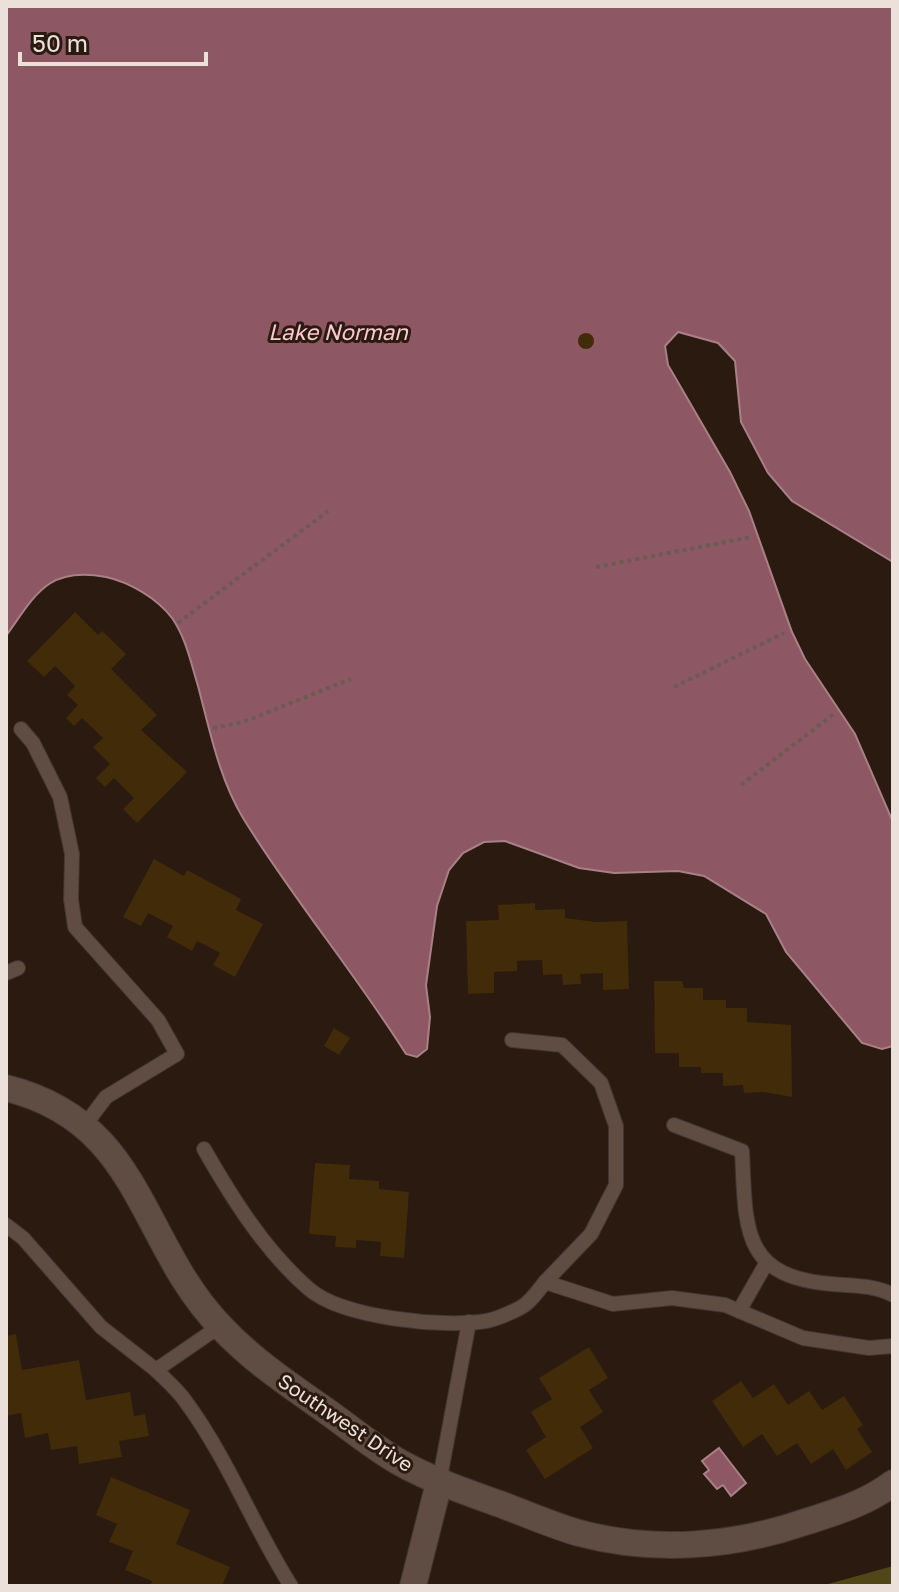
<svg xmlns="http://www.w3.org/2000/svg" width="899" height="1592" viewBox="0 0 899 1592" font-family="'Golos Text',sans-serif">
  <rect width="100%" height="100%" fill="#2a1a10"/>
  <polygon fill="#504618" points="893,1566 893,1586 821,1586"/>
  <g fill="#8d5764" stroke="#aa8087" stroke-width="2">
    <path d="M6 6H893V562L792 501 768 473 741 422 735 361 718 343 678 332 665 346 668 365 730 472 749 511 792 632 805 659 855 734 893 822V1046L882 1049 862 1043 786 952 766 914 704 876 678 871 614 873 579 868 505 841 484 842 463 853 449 870 437 906 426 985 430 1017 427 1049 417 1057 406 1054C355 973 293 899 243 818 219 778 210 731 198 686 191 663 186 638 172 618 157 598 129 582 106 577 48 566 36 594 6 636Z"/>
    <polygon points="719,1448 746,1483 731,1496 723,1485 717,1489 704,1474 709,1470 702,1461"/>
  </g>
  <g fill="#412b08">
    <circle cx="586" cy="341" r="8"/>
    <polygon points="75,612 98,635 102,631 126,654 111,669 157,715 141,730 187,772 137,823 123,809 134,798 114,778 105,787 96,778 110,764 93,747 103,738 82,718 74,726 66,718 78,705 67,695 75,686 55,666 44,677 27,661"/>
    <polygon points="154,859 184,876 187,870 241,899 236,910 263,924 235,977 213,965 220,953 197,941 192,951 167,937 173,926 148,913 141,926 123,917"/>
    <polygon points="535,903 535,910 565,909 565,918 596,922 627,921 629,989 603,990 603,973 580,974 581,984 563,985 562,974 543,975 542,960 517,961 517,971 494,972 494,993 468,994 466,921 499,920 498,905"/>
    <polygon points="654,981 682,981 684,988 703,988 703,1000 726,1000 726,1008 747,1008 747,1022 791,1025 792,1097 764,1092 744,1093 743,1085 723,1086 723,1073 701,1073 701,1067 679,1067 679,1053 655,1053"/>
    <polygon points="334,1028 350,1038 339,1055 324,1046"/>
    <polygon points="315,1163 350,1165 349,1179 379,1181 379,1189 409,1192 404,1258 380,1256 381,1242 356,1240 356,1248 335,1247 336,1236 309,1234"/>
    <polygon points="16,1334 22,1370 79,1360 86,1400 130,1392 134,1416 145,1414 149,1436 119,1441 122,1457 79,1464 77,1446 51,1450 48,1433 25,1438 21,1413 6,1416 6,1336"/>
    <polygon points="589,1347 608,1378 589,1390 603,1412 580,1427 593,1448 545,1479 526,1450 546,1437 531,1412 552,1399 539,1378"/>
    <polygon points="741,1381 753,1398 774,1384 788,1405 809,1391 822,1410 844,1396 863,1425 857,1429 872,1452 846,1470 833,1449 811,1464 797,1443 777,1456 762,1434 743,1447 712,1401"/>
    <polygon points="111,1477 190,1510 176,1544 230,1567 222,1586 150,1586 152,1581 125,1570 133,1551 109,1542 117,1524 96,1515"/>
  </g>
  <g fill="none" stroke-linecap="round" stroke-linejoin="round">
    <g stroke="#413531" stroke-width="16">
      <g id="lane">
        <polyline points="21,729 33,743 60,797 72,854 71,899 75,927 158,1020 177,1054 106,1097 85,1125"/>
        <polyline points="6,973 18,968"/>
        <polyline points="512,1040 562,1045 601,1083 616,1126 616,1185 591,1234 545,1282"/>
        <path d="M674 1125 742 1151C746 1227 740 1277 832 1284 853 1286 874 1285 893 1295"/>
        <path d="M204 1149C232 1198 265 1251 309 1289 343 1318 443 1328 486 1321 497 1319 510 1313 520 1308 530 1303 538 1291 545 1282L613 1304 672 1298 725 1305 803 1338 869 1348 893 1346"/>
        <polyline points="6,1225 23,1238 101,1327 156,1370 220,1326"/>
        <polyline points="739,1311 767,1262"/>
        <path d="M156 1370C166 1380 178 1390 186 1402 228 1459 253 1526 291 1586"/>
        <polyline points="439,1483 469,1322"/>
      </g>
    </g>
    <g stroke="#413531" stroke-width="28">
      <g id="street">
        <path d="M6 1088C143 1122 138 1241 221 1327 252 1360 288 1384 325 1410 349 1427 373 1447 399 1462 433 1481 469 1493 505 1506 529 1515 554 1526 579 1533 654 1553 732 1547 805 1522 836 1512 867 1503 893 1483"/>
        <polyline points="413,1586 439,1483"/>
      </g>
    </g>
    <g stroke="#6a5b53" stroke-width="4" stroke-dasharray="4 4" stroke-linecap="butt">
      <polyline points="596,567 751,537"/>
      <polyline points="178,623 328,511"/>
      <polyline points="674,687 784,633"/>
      <polyline points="213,728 243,722 351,679"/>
      <polyline points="741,785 835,713"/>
    </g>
    <use href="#lane" stroke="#5f4c42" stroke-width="14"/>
    <use href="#street" stroke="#5f4c42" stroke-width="26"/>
  </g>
  <g text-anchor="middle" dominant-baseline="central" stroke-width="6" stroke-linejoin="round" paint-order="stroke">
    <g font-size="20" fill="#ece0da" stroke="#2a1a10">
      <text transform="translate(346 1422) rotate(34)">Southwest Drive</text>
    </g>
    <g font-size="22" font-style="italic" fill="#fcc7d2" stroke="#2a1a10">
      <text x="338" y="331">Lake Norman</text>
    </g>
  </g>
  <rect width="899" height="1592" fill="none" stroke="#ece0da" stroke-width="16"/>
  <path d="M20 52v12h186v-12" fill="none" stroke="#ece0da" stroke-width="4"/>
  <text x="32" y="52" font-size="24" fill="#ece0da" stroke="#2a1a10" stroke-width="6" paint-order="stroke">50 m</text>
</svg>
